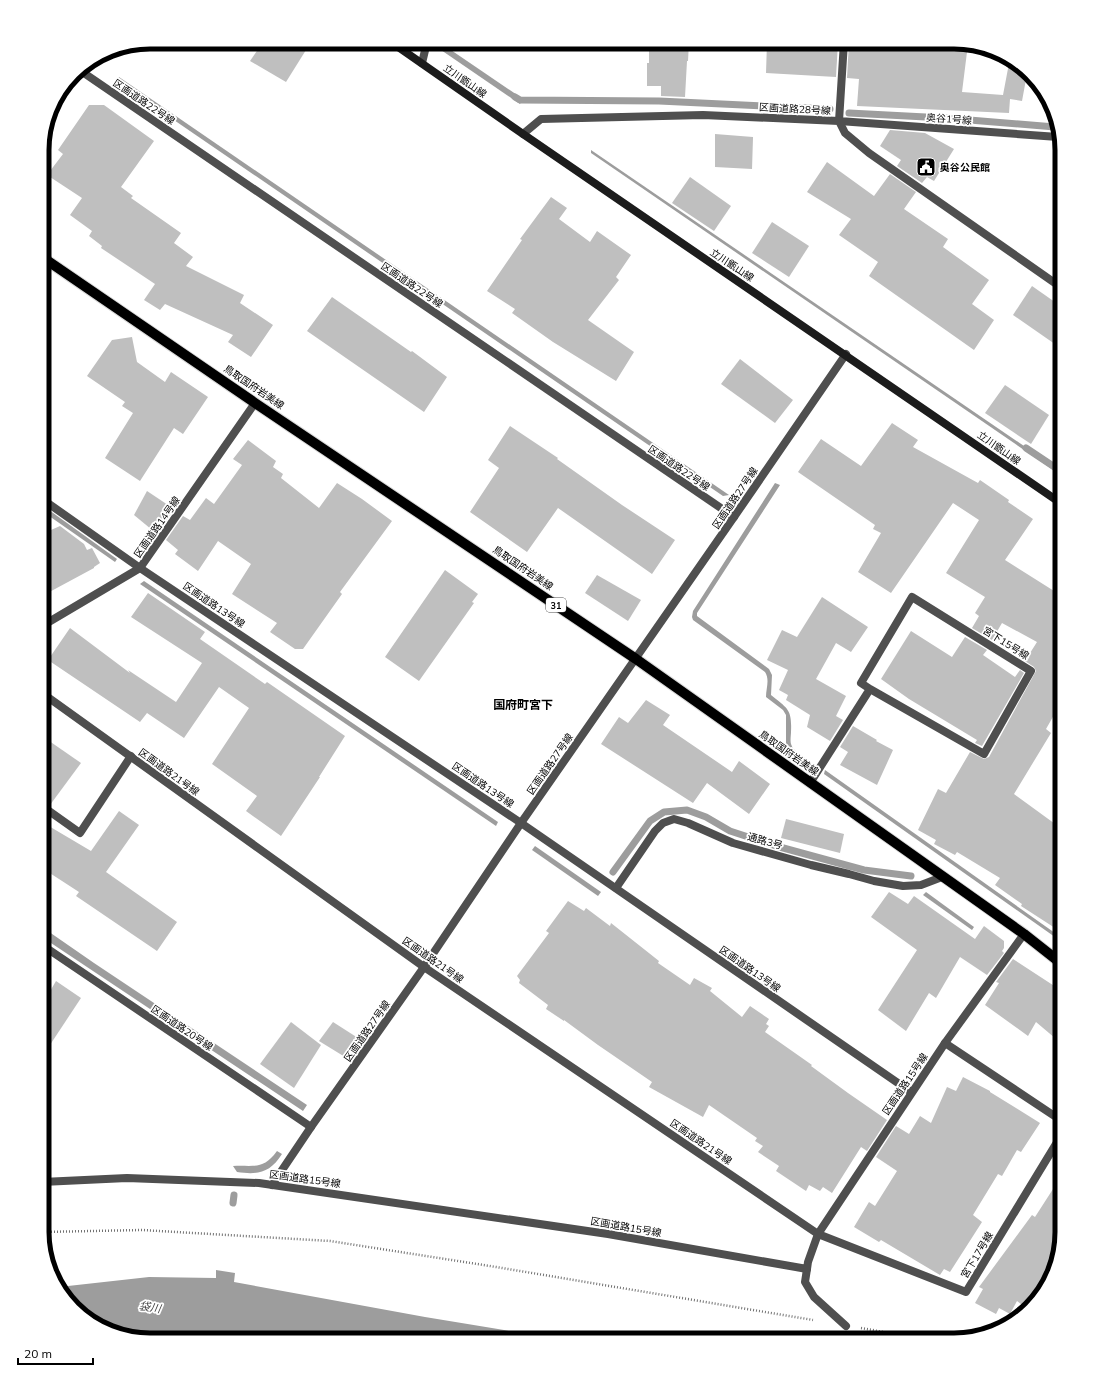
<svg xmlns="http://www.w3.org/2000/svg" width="1104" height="1382" viewBox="0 0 1104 1382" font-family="Mulish,'Noto Sans JP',sans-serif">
  <rect width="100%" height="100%" fill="#fff"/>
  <g fill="#9d9d9d">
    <polygon points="445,46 523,99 520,104 441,50"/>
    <polygon points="119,77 729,495 723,496 117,81"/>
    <polygon points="591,150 1062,472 1062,476 591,153"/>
    <path d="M775 483 780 485 697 613V616L769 669 772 675 771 695C788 709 792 709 791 732 791 735 790 741 791 744 793 752 806 758 812 763L810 767 788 750 786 745V715L783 710 766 697C766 688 770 680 765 672L693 620 692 617 693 611Z"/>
    <polygon points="42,505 117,559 115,562 42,511"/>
    <polygon points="144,581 498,822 496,826 140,584"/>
    <polygon points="825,770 1062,938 1062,942 824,774"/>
    <polygon points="535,846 601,892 598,896 532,850"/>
    <polygon points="926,892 974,927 972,930 923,895"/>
    <polygon points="42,927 94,963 307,1105 303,1111 42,937"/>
    <path d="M277 1151 282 1154C270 1173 258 1175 237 1172L233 1166C255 1165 263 1170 277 1151Z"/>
    <path d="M216 1270 235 1273 234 1282 425 1317 504 1330 551 1340H149L102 1329 85 1314V1311C76 1309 62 1297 59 1287L149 1277 216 1278Z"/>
  </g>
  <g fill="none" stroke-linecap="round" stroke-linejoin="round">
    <g stroke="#9d9d9d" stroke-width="7">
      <polyline points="515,97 520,100 659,101 830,109"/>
      <polyline points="849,113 945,118 1055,127"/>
      <polyline points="1026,448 1062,472"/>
      <polyline points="613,872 650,821 664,812 687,810 706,817 730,831 776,846 864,870 911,876"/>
      <polyline points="233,1203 234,1195"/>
    </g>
  </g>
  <g fill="#bfbfbf">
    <polygon points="263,42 311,42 286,82 250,61"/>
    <polygon points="649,42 689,42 688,61 687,61 685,97 661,96 661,86 647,86 647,63 649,63"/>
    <polygon points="767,42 838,42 836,77 766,73"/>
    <polygon points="849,42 961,42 968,44 962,92 1003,95 1010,58 1027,74 1022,101 1010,99 1009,113 857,106 859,79 847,78"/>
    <polygon points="89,105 104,105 154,141 121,187 133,196 131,198 181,233 174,243 193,257 186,266 244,295 240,303 273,325 251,357 228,342 233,335 165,304 160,310 144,300 155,284 101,248 102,246 89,236 92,231 70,215 82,198 47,175 63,154 58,150"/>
    <polygon points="890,130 925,133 954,149 934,181 927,177 922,183 897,166 901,160 880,146"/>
    <polygon points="715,134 753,137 752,169 715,167"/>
    <polygon points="827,162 874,196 890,174 916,192 904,209 948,239 943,247 989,280 972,304 994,320 974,350 869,276 878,262 839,235 851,219 807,192"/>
    <polygon points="690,177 731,206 714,231 672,203"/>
    <polygon points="551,197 567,208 559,219 590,242 597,231 631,255 616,277 619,280 588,320 634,352 616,381 553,342 512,313 515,309 487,291 522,240 520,239"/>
    <polygon points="772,222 809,246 789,277 752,253"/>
    <polygon points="1032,286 1062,307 1062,349 1013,315"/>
    <polygon points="332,297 411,352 412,351 447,377 424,412 307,331"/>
    <polygon points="132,337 137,362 165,382 171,372 208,397 183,434 174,428 140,481 105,458 133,413 122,406 125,402 87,376 112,340"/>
    <polygon points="740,359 793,400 775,423 721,384"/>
    <polygon points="1005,385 1049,415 1031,444 985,413"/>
    <polygon points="892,423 918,440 913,447 978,483 980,480 1009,500 1008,502 1033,519 1005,560 1062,596 1062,701 1046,729 1051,733 1014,794 1062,829 1062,917 1055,928 1021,906 1022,904 995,885 1000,878 957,852 955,855 934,844 936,840 918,830 938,789 946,793 970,752 984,759 989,757 1036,671 1034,667 1025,661 1037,642 1002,623 992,640 972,628 979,616 975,613 985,597 946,573 979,520 953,503 891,593 858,572 881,533 873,529 875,525 798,472 821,439 861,466"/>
    <polygon points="510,426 558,458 557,459 622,505 675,540 652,574 558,508 527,552 470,512 499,468 488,460"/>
    <polygon points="248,440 276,461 273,467 283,474 281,478 319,508 337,483 362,499 392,521 340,592 342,594 303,649 295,649 270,632 277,623 232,594 251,564 218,541 198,571 175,554 178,550 166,540 183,516 190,520 206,498 214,504 242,465 233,459"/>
    <polygon points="147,491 174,509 157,534 134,515"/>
    <polygon points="60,526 84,544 87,550 92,548 100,563 94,567 94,568 42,596 42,534"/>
    <polygon points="445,570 478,594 472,602 474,603 419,681 385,657"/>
    <polygon points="597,575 641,600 628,621 585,593"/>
    <polygon points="148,593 205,632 200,639 265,684 267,682 345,736 319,777 320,777 281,836 246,811 257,796 212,764 249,708 219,687 184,738 147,713 140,722 48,660 70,628 130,673 128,670 176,702 202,663 131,617"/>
    <polygon points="822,597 868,627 851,652 836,643 816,679 846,696 836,716 843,720 830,741 807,727 810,715 786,700 788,695 779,690 788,670 767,660 782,630 797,637"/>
    <polygon points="911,631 952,657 965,637 987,650 983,655 1015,677 1020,670 1024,673 982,746 975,743 977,740 909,699 881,679"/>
    <polygon points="646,700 670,715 663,725 732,772 739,761 770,784 749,814 707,783 693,803 601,744 619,717 628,723"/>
    <polygon points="853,726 877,740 876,741 893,750 877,785 840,765 848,752 840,747"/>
    <polygon points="42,736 81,763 50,805 42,801"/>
    <polygon points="119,811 139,825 106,872 177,922 157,951 76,896 79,892 42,868 42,822 91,851"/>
    <polygon points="786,819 844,834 840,853 781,838"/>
    <polygon points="889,892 908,904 914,896 975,939 984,926 1004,941 1004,948 1002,951 1004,953 987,975 960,957 936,998 929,993 906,1031 878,1010 917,950 871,917"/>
    <polygon points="568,901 584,911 586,908 610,926 611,923 659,961 658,963 690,985 694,978 712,988 710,991 742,1017 750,1006 769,1019 766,1024 769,1026 765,1032 812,1065 811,1066 848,1093 887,1120 867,1151 861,1147 832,1193 823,1187 820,1191 809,1185 806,1191 776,1171 779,1166 758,1152 763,1146 755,1141 757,1138 709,1105 703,1117 649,1087 652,1082 598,1045 564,1020 564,1021 546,1009 548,1005 519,983 520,980 517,976 549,933 546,931"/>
    <polygon points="1013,959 1062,991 1062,1044 1036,1022 1028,1036 985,1005 999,983 996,982"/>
    <polygon points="56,981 81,998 42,1057 42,1005"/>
    <polygon points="291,1022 321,1045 294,1088 260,1064"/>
    <polygon points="333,1022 358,1038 345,1057 319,1041"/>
    <polygon points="963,1077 990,1091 990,1092 1040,1123 1021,1152 1017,1150 1002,1176 998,1174 973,1215 982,1222 950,1272 944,1269 940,1275 881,1240 879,1242 854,1227 869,1202 875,1206 897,1171 876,1157 896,1126 909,1134 920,1116 931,1123 947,1087 956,1091"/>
    <polygon points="1062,1175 1062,1233 1051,1280 1026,1308 1017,1301 1010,1314 999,1308 996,1314 975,1303 983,1289 979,1287 1032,1215 1035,1217"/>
  </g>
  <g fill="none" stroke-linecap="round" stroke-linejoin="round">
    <g stroke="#dbdbdb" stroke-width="12">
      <polyline id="primary" points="42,257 255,403 636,659 1024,934 1062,964"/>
    </g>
    <g stroke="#717171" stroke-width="2.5" stroke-dasharray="1 2" stroke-linecap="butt">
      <polyline points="42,1232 142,1230 330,1241 490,1266 813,1320"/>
      <polyline points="861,1328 929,1340"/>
    </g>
    <polyline stroke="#4f4f4f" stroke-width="8" points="42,806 80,833 131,756"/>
    <g stroke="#4f4f4f" stroke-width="8">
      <polyline points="844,42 839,121 1058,137"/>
      <polyline points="422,63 427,42"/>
      <polyline points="78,69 734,517"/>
      <polyline points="523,134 541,119 703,115 839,121 845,133 869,153 1062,288"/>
      <polyline points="42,499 140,568 521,823 911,1092"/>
      <polyline points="42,626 140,568 255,403"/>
      <polyline points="42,693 424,967 818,1234 966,1292 1062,1134"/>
      <polyline points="810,783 870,689 861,683 912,597 1031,671 984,754 870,689"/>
      <polyline points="616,888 655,831 663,823 674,819 688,823 733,843 811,865 849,874 874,881 903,886 921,885 942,877"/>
      <polyline points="42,945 311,1127"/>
      <polyline points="945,1043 1062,1121"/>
      <polyline points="42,1182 127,1178 259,1183 608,1234 807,1269 808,1262 818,1234 945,1043 1024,934"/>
      <polyline points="272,1185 311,1127 424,967 521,823 734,517 846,354"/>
      <polyline points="807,1269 805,1282 814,1297 846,1326"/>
    </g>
    <polyline stroke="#1c1c1c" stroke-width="8" points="391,42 523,134 1062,504"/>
    <use href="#primary" stroke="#000" stroke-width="10"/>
  </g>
  <defs>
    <g id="civic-square" transform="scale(1)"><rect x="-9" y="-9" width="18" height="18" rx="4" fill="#000" stroke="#fff"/><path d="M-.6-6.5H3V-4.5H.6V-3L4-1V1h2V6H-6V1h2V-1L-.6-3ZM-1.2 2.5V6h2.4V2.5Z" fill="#fff"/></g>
  </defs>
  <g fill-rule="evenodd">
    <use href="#civic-square" x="926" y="167"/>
  </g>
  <g text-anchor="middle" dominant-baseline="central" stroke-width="3.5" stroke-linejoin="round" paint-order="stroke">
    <rect fill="#fff" stroke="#4c4c4c" stroke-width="1" x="546" y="598" width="20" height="14" rx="3"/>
    <g font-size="9" font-weight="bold" fill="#000">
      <text x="556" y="605">31</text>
    </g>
    <g font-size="10" fill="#000" stroke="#fff">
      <text transform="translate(465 81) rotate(35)">立川甑山線</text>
      <text transform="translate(144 102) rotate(34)">区画道路22号線</text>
      <text transform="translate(795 109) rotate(3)">区画道路28号線</text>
      <text transform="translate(949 119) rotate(4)">奥谷1号線</text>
      <text transform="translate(732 265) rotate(34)">立川甑山線</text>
      <text transform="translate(412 285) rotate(34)">区画道路22号線</text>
      <text transform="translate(254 387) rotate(34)">鳥取国府岩美線</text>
      <text transform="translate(999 448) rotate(35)">立川甑山線</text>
      <text transform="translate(679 468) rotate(34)">区画道路22号線</text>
      <text transform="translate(735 498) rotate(-56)">区画道路27号線</text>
      <text transform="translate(157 527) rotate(-55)">区画道路14号線</text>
      <text transform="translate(523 568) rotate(34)">鳥取国府岩美線</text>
      <text transform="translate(214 605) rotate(34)">区画道路13号線</text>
      <text transform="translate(1006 643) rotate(32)">宮下15号線</text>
      <text transform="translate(789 753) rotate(35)">鳥取国府岩美線</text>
      <text transform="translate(550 764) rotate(-55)">区画道路27号線</text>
      <text transform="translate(169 772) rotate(36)">区画道路21号線</text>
      <text transform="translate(483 785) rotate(34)">区画道路13号線</text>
      <text transform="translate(765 841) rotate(16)">通路3号</text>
      <text transform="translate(433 960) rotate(35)">区画道路21号線</text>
      <text transform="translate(750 969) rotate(35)">区画道路13号線</text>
      <text transform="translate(182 1028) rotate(34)">区画道路20号線</text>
      <text transform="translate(367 1031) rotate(-55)">区画道路27号線</text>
      <text transform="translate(905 1084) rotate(-56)">区画道路15号線</text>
      <text transform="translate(701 1142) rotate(34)">区画道路21号線</text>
      <text transform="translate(305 1179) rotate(8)">区画道路15号線</text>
      <text transform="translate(626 1227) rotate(10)">区画道路15号線</text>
      <text transform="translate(977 1255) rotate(-59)">宮下17号線</text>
    </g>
    <g font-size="10" font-weight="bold" fill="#000" stroke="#fff" text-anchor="start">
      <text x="940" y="167">奥谷公民館</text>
    </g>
    <g font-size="11" font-style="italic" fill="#3e3e3e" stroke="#fff">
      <text transform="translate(150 1307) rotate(9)">袋川</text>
    </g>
    <g font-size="12" font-weight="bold" fill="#000" stroke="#fff">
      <text x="523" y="704">国府町宮下</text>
    </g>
  </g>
  <path d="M0 0H1104V1382H0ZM150 49H954A101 101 0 0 1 1055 150V1232A101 101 0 0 1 954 1333H150A101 101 0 0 1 49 1232V150A101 101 0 0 1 150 49Z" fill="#fff" fill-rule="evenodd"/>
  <path fill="none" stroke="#000" stroke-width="5" d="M150 49H954A101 101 0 0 1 1055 150V1232A101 101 0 0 1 954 1333H150A101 101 0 0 1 49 1232V150A101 101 0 0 1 150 49Z"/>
  <path d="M18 1358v6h75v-6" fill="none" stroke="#000000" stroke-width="2"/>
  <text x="24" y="1358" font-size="12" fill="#000000" stroke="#ffffff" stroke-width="3" paint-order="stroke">20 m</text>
</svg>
